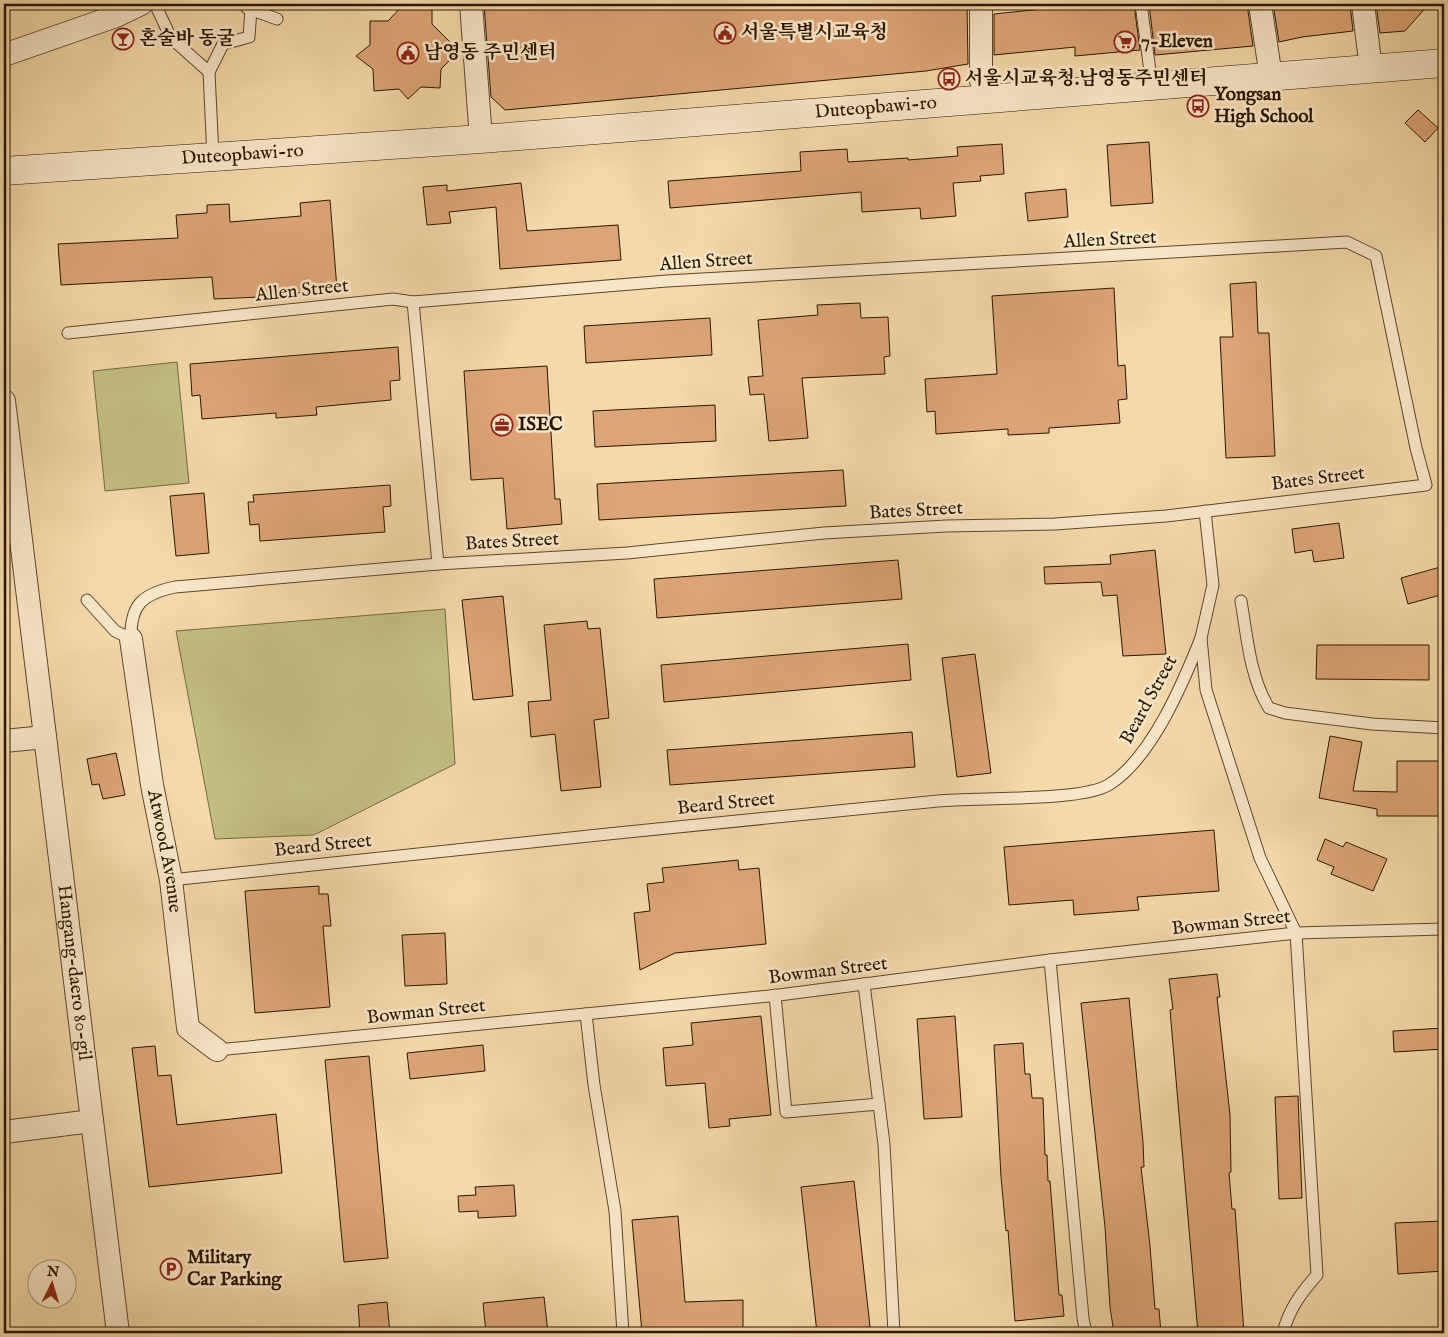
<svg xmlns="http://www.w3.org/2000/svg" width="1448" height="1337" viewBox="0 0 1448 1337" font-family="'IM FELL English','Noto Serif KR',serif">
  <rect width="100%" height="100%" fill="#f4d9aa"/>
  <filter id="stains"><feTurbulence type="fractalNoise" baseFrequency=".004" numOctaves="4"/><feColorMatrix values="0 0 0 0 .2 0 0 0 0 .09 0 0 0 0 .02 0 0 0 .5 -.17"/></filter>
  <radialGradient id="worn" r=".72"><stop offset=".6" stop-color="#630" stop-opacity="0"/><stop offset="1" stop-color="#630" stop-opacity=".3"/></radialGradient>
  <g fill="#c1be84" stroke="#756a42">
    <polygon points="177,362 189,483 105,491 93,371"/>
    <polygon points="445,609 455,764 314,835 215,839 176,631"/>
  </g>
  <g fill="#dda577" stroke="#291700">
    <polygon points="404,4 432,4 432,24 459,51 441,69 440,88 421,87 408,99 399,89 374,91 373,69 356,56 370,45 370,21 388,21"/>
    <polygon points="484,4 967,4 968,64 926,71 505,110 491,97"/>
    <polygon points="1070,4 1134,4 1140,50 1075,56 1075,47 994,55 994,14 1071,6"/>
    <polygon points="1149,4 1247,4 1253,46 1155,55"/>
    <polygon points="1273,4 1350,4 1353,31 1302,37 1279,42"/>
    <polygon points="1376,4 1429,4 1405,31 1380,33"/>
    <polygon points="1418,110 1438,128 1425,142 1405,123"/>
    <polygon points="1149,142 1153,203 1111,206 1107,145"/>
    <polygon points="1002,144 1004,174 980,176 981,181 953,183 956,216 921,219 920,208 862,212 861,192 670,208 668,181 801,171 800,152 847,149 848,162 908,158 908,160 958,156 957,147"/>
    <polygon points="521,183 527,231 618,225 621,260 500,269 496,207 449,212 451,223 427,225 423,187 447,185 447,191"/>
    <polygon points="1066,189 1068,217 1028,221 1025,193"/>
    <polygon points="330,200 337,289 284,294 284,296 214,299 212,277 61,285 58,244 178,238 176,215 207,213 207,205 229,204 230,222 301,216 300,203"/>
    <polygon points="1256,282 1258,333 1269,333 1275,456 1226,458 1220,337 1233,337 1230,284"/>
    <polygon points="1114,288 1118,366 1125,365 1127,399 1118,400 1120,423 1049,428 1049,433 1008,435 1008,429 936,434 935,411 927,412 925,379 997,374 992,296"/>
    <polygon points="860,303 861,318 888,317 890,356 884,357 885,374 802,378 808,438 769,441 764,394 750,395 748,377 763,376 758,320 818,315 817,305"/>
    <polygon points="710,318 712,355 586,363 584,326"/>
    <polygon points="398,347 400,380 390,381 391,400 316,407 317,415 276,418 276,413 202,419 200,395 192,396 190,364"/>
    <polygon points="547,366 555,499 560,499 562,524 507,529 503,478 471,480 464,371"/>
    <polygon points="715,405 716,441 595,447 593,411"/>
    <polygon points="843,470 846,506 599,520 597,484"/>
    <polygon points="390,485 391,506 383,507 385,532 260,541 259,524 250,525 248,502 254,502 253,495"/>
    <polygon points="204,493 209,553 176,556 170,496"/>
    <polygon points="1339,523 1344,558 1314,562 1312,550 1295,553 1292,529"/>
    <polygon points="1155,550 1166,654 1123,656 1117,595 1103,596 1101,582 1045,584 1044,567 1111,564 1110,555"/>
    <polygon points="898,560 902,599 657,618 654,579"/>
    <polygon points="1444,566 1444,594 1408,604 1401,578"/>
    <polygon points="503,596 513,696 473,700 462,600"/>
    <polygon points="587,621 588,629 600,628 609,718 594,720 601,787 561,791 555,734 531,737 528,702 551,700 544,625"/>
    <polygon points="908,644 911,680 664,702 661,665"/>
    <polygon points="1317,645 1429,645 1429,680 1316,679"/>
    <polygon points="975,654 991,773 957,777 942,658"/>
    <polygon points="912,732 915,767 670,785 667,750"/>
    <polygon points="1330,736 1362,742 1353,791 1397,792 1397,761 1444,761 1444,816 1377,816 1377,809 1319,798"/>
    <polygon points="116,753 125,795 103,799 99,784 92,785 87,759"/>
    <polygon points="1214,830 1219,891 1137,897 1139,910 1074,915 1073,900 1009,905 1004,847"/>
    <polygon points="1325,839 1343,847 1346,842 1387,859 1373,891 1331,874 1334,867 1317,860"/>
    <polygon points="738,860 739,870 759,868 766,944 675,953 640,970 634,913 650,911 647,884 664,882 662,868"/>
    <polygon points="319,886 319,894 328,894 331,926 323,926 330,1007 255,1013 245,891"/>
    <polygon points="445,933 447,984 405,986 402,935"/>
    <polygon points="1217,974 1220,997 1217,997 1230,1115 1231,1172 1229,1173 1232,1209 1235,1209 1244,1333 1198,1333 1170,1010 1173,1009 1169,979"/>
    <polygon points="1129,998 1143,1142 1144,1167 1141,1167 1150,1246 1155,1309 1159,1309 1161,1333 1114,1333 1110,1307 1105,1227 1081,1003"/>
    <polygon points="761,1016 771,1115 729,1119 730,1126 709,1128 705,1083 666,1086 663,1048 693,1045 691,1023"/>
    <polygon points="955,1016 962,1117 924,1119 917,1019"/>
    <polygon points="1444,1028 1444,1049 1394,1052 1393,1031"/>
    <polygon points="1023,1043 1025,1074 1030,1074 1032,1098 1043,1098 1045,1155 1047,1155 1048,1181 1050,1181 1059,1295 1062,1295 1064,1316 1015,1321 1008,1230 1006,1231 1001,1177 994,1045"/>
    <polygon points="483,1045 485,1071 410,1079 407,1053"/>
    <polygon points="155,1046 158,1076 171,1075 177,1125 276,1114 282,1173 149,1187 132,1048"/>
    <polygon points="369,1056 388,1258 344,1262 325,1060"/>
    <polygon points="1298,1096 1302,1198 1279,1199 1275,1097"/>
    <polygon points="854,1181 870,1327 817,1333 801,1187"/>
    <polygon points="514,1185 516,1216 478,1218 478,1211 459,1212 458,1196 476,1195 475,1187"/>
    <polygon points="678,1216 685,1302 743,1300 743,1333 642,1333 632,1220"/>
    <polygon points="1444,1221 1444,1271 1398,1274 1395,1223"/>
    <polygon points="544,1297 548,1333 486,1333 483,1303"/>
    <polygon points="387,1302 390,1333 360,1333 358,1305"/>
  </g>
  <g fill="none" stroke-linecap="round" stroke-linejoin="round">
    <g stroke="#5c482a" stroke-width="13">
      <g id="service">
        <polyline points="155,4 171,38 209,72 213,157"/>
        <polyline points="244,4 247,8 277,19"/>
        <polyline points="1141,4 1152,86"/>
        <polyline points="209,72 223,44 249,37 251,9"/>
        <polyline points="413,302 438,564"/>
        <path d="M68 333 393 299 413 302 667 281 1347 242 1376 256 1416 448 1426 485 1166 516 1055 524 946 526 824 533 627 553 438 564 175 587C142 594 130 605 131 639L115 631 87 600"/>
        <path d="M1205 511 1213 585 1201 638 1206 690 1260 858 1296 933 1317 1275C1301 1293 1289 1309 1283 1333"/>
        <path d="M1241 601C1247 636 1250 678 1269 708L1285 713 1372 724 1444 728"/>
        <path d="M171 880C427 852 682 826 938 801 975 797 1084 802 1110 784 1152 757 1183 683 1201 638"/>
        <polyline points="1050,960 1083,1318 1086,1333"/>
        <polyline points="864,984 884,1144 894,1333"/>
        <polyline points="775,995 786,1112 879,1104"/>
        <polyline points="586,1014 594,1085 615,1211 623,1333"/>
        <polyline points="217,1050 779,995 1050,960 1296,933 1444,929"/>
      </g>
    </g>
    <g stroke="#5c482a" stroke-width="24">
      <g id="minor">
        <polyline points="471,4 481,139"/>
        <polyline points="981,4 981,81 991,100"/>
        <polyline points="1260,4 1271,77"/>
        <polyline points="1363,4 1371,69"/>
        <polyline points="4,55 116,16 141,4"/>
        <path id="s1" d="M4 401 118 1333"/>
        <path id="s2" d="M131 639 152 785 171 880 188 1028 217 1050"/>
        <polyline points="4,741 45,737"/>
        <polyline points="4,1132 92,1121"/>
      </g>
    </g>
    <g stroke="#291700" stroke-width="29">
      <g id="secondary">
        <path id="s3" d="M4 171 481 139 1444 63"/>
      </g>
    </g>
    <use href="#service" stroke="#f8e6c8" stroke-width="11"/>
    <use href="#minor" stroke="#f8e6c8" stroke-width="22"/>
    <use href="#secondary" stroke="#f8e6c8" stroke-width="28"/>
  </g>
  <defs>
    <g id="civic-ring" transform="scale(1.125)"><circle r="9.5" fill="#f8e6c8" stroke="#8f2418" stroke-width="1.5"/><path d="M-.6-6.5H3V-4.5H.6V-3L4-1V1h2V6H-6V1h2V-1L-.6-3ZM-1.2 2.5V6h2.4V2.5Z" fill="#8f2418"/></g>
    <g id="bar-ring" transform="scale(1.125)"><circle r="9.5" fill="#f8e6c8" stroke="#8f2418" stroke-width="1.5"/><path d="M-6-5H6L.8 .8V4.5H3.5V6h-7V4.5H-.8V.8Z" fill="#8f2418"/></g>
    <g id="supermarket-ring" transform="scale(1.125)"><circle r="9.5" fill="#f8e6c8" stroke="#8f2418" stroke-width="1.5"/><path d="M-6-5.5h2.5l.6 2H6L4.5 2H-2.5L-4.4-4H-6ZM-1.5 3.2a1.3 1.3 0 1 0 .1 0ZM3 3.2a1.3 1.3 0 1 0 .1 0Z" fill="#8f2418"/></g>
    <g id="bus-ring" transform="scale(1.125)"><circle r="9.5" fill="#f8e6c8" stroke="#8f2418" stroke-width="1.5"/><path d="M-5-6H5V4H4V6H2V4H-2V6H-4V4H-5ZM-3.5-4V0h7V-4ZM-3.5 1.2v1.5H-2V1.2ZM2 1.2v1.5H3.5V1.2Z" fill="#8f2418"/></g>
    <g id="office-ring" transform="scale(1.125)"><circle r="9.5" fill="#f8e6c8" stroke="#8f2418" stroke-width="1.5"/><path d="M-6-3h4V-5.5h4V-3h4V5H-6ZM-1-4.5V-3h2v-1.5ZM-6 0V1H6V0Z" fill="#8f2418"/></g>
    <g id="parking-ring" transform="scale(1.125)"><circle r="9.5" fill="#f8e6c8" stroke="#8f2418" stroke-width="1.5"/><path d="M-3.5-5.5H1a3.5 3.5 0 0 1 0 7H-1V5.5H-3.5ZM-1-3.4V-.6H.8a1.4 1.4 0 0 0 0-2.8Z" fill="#8f2418"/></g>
  </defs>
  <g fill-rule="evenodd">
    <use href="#civic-ring" x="725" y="33"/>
    <use href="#bar-ring" x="123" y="39"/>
    <use href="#supermarket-ring" x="1125" y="42"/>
    <use href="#civic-ring" x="408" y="53"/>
    <use href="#bus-ring" x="949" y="79"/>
    <use href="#bus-ring" x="1198" y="106"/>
    <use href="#office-ring" x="502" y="425"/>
    <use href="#parking-ring" x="171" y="1269"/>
  </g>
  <g text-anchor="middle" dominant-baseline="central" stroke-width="5" stroke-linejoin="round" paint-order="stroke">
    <g font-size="19" font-weight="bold" fill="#291700" stroke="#f8e6c8" text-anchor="start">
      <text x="741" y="33">서울특별시교육청</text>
      <text x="139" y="39">혼술바 동굴</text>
      <text x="1141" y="42">7-Eleven</text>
      <text x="424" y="53">남영동 주민센터</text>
      <text x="965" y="79">서울시교육청.남영동주민센터</text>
      <text x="1214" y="95">Yongsan<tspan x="1214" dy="22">High School</tspan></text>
      <text x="518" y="425">ISEC</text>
      <text x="187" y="1258">Military<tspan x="187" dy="22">Car Parking</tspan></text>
    </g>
    <g font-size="19" fill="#291700" stroke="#f8e6c8">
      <text stroke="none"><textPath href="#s3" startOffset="874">Duteopbawi-ro</textPath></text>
      <text stroke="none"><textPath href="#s3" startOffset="239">Duteopbawi-ro</textPath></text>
      <text transform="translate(1110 240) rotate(-3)">Allen Street</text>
      <text transform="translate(706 262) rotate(-4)">Allen Street</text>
      <text transform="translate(302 291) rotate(-6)">Allen Street</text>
      <text transform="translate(1318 479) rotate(-7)">Bates Street</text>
      <text transform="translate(916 511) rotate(-3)">Bates Street</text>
      <text transform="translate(512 542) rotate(-3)">Bates Street</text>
      <text transform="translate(1149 700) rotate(-61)">Beard Street</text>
      <text transform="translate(726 804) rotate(-6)">Beard Street</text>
      <text transform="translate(323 846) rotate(-6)">Beard Street</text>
      <text stroke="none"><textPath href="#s2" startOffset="215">Atwood Avenue</textPath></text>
      <text transform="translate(1231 923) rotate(-6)">Bowman Street</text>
      <text transform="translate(828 971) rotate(-7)">Bowman Street</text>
      <text stroke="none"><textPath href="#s1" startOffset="576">Hangang-daero 80-gil</textPath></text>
      <text transform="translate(426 1012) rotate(-6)">Bowman Street</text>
    </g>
  </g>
  <rect width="1448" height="1337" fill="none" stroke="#f4d9aa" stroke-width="20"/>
  <rect x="5" y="5" width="1438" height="1327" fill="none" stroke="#291700" stroke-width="2.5"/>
  <rect x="10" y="10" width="1428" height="1317" fill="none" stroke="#291700"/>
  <g transform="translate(52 1284) rotate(5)"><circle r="24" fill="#f8e6c8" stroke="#a59378"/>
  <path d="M0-4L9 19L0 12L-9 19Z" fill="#8f2418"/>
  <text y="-8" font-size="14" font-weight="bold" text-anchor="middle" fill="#291700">N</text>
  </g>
  <rect width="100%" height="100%" filter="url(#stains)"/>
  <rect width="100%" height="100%" fill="url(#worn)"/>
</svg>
